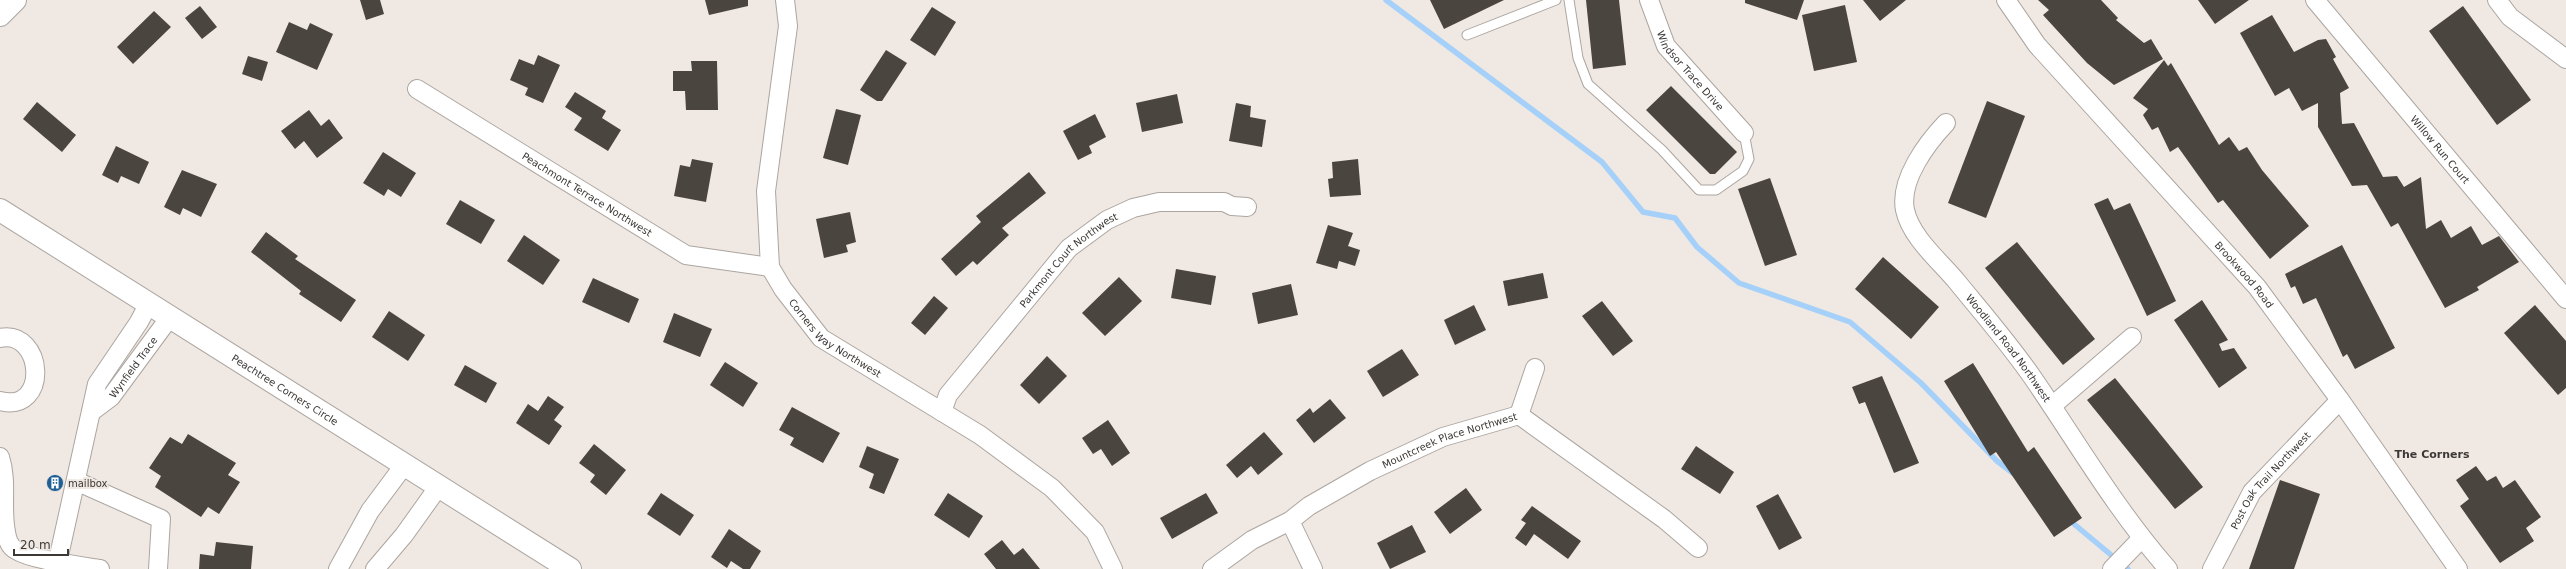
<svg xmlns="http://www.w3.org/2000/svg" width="2566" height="569" viewBox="0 0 2566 569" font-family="'DejaVu Sans',sans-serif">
  <rect width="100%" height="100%" fill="#f0e8e2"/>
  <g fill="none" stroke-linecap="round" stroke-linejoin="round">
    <g stroke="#a4d0f9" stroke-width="5.5">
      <polyline points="1386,0 1602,162 1643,212 1675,218 1697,247 1739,283 1850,322 1921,383 1997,461 2014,474"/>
      <polyline points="2068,519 2128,569"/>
    </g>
  </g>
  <g fill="#4b4540">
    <polygon points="360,0 380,0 384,14 366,20"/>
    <polygon points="705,0 748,0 748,6 709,15"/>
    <polygon points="1430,0 1504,0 1444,29"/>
    <polygon points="1586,0 1619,0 1626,65 1593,69"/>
    <polygon points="1745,0 1804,0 1797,20 1745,3"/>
    <polygon points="1863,0 1906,0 1880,21"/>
    <polygon points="2038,0 2101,0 2118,18 2116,20 2144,43 2151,39 2163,59 2114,85 2087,63 2043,15 2049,10"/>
    <polygon points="2198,0 2249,0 2215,24"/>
    <polygon points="1845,5 1857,62 1814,71 1802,15"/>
    <polygon points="200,6 217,27 202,39 185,18"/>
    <polygon points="2463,6 2531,100 2497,125 2429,31"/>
    <polygon points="932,7 956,22 935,56 910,40"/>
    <polygon points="154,11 171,27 133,64 117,47"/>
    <polygon points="2272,15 2294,52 2318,40 2326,39 2336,57 2333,59 2349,88 2340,93 2342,124 2354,123 2383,177 2397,176 2404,187 2421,177 2426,229 2441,220 2451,238 2471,226 2482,245 2499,236 2519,262 2477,287 2479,290 2445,308 2398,223 2391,227 2367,185 2352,186 2318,127 2318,103 2302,111 2289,88 2275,96 2240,33"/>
    <polygon points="289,22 307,30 310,23 333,34 317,70 276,52"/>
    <polygon points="886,50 907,63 882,101 877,101 860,90"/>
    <polygon points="538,55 560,65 543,103 525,95 528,88 510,80 519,59 534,65"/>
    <polygon points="248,56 268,62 262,81 242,74"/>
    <polygon points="2164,60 2168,66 2171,63 2219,145 2229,137 2239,151 2247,147 2262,170 2309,226 2270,259 2223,200 2218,203 2178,147 2170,152 2158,127 2152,130 2143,115 2148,109 2133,98"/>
    <polygon points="691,61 717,61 718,110 686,110 685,91 673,91 673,71 692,71"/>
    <polygon points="1671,86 1737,152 1715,174 1710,174 1646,110"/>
    <polygon points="575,92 606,111 602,118 621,130 608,151 574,130 582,118 565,107"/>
    <polygon points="1177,94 1183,123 1142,132 1136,103"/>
    <polygon points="1987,101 2025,116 1986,218 1948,203"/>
    <polygon points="37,102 76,135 62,152 23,119"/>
    <polygon points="1236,103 1251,106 1250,117 1266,120 1262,147 1229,141"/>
    <polygon points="836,109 861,115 848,165 823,158"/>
    <polygon points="309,110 321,126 329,119 343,138 317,158 304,141 295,149 281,131"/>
    <polygon points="1095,114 1106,137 1089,146 1092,153 1078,160 1063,131"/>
    <polygon points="116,146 149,162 139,184 121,176 118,183 102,175"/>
    <polygon points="383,152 416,173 401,197 388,189 384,196 363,183"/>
    <polygon points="692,159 713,163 706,202 674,196 680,165 690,167"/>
    <polygon points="1358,159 1361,195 1330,197 1328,179 1333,178 1332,162"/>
    <polygon points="182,170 217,184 201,217 183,208 180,215 164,207"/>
    <polygon points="1029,172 1046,193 1002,228 1009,235 977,265 973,261 956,276 941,259 981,222 976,216"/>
    <polygon points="1770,178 1797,255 1765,266 1738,189"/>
    <polygon points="2108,198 2114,210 2130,203 2176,301 2147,316 2094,204"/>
    <polygon points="460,200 495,220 481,244 446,224"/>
    <polygon points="850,212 856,242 846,245 848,252 824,258 816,219"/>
    <polygon points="1328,225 1353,233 1348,246 1360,250 1355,266 1339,261 1337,269 1316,263"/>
    <polygon points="266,232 298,256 295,259 356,300 341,322 299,294 301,291 251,252"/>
    <polygon points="524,235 560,260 543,285 507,261"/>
    <polygon points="2017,242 2095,339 2063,365 1985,268"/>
    <polygon points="2342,245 2395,348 2355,369 2347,354 2343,357 2316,298 2303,304 2295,286 2291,288 2285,274"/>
    <polygon points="1883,257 1939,307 1911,339 1855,289"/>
    <polygon points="1176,269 1216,276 1211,305 1171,298"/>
    <polygon points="1543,273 1548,298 1508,306 1503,281"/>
    <polygon points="1119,277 1142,301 1105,336 1082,313"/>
    <polygon points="593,278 639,299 629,323 582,302"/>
    <polygon points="1291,284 1298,315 1258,324 1252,293"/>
    <polygon points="934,296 948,308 925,335 911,323"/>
    <polygon points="2202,300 2228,340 2219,344 2222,351 2234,348 2247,368 2219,388 2174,320"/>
    <polygon points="1602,301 1633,341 1613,356 1582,316"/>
    <polygon points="1474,305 1486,330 1455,345 1444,320"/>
    <polygon points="2535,305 2566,341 2566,388 2558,395 2504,333"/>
    <polygon points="389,311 425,335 408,361 372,337"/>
    <polygon points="674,313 712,329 700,357 663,342"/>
    <polygon points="1402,349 1419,375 1383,397 1367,371"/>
    <polygon points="1047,356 1067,376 1039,404 1020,385"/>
    <polygon points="725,362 758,383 743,407 710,385"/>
    <polygon points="1973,363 2028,452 2034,447 2082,518 2054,537 1996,452 1990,456 1944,381"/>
    <polygon points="465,365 497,383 486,403 454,385"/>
    <polygon points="1882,376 1919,463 1894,473 1865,402 1859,404 1852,387"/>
    <polygon points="2115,378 2203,487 2175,509 2087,400"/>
    <polygon points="548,396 564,407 554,420 562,426 549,445 516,423 528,404 538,411"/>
    <polygon points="1330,399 1346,418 1314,443 1296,420 1310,408 1313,413"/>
    <polygon points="792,407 840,433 823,463 790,445 794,438 779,430"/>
    <polygon points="1108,420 1130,453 1112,466 1101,449 1093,454 1082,438"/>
    <polygon points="1264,432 1283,454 1258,475 1251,466 1237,478 1226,465"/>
    <polygon points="188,434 236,463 228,475 240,482 219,514 208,507 201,517 155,487 161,476 149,468 170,437 182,444"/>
    <polygon points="594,444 626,470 606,495 590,482 595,475 579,463"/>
    <polygon points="867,446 899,459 884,494 869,488 874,474 859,467"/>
    <polygon points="1696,446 1734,472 1720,494 1681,469"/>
    <polygon points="2476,466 2487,481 2496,476 2503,488 2515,480 2541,517 2526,528 2534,541 2500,563 2460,506 2469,499 2456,480"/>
    <polygon points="2280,480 2320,494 2294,569 2249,569"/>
    <polygon points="1466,488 1482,510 1450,534 1434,512"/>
    <polygon points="661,493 694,515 680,536 647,514"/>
    <polygon points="948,493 983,516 969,538 934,515"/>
    <polygon points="1206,493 1218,513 1172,539 1160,518"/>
    <polygon points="1778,494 1802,538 1779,550 1756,506"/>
    <polygon points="1532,506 1581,541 1568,559 1534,534 1526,546 1515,538 1526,523 1521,520"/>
    <polygon points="1412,525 1426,552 1390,569 1377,543"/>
    <polygon points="729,529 761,551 750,569 743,569 731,561 727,568 711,557"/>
    <polygon points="1002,540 1014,555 1023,548 1040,569 996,569 984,554"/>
    <polygon points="216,542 253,546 251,569 199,569 200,554 214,556"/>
  </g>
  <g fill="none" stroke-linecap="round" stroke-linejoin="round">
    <g stroke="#aca5a0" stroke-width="11">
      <g id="service">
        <polyline points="1569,0 1578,58 1588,84 1662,150 1699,190 1716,190 1743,171 1749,159 1744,133"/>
        <polyline points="1467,35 1556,0"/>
      </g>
    </g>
    <g stroke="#aca5a0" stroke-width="20">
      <g id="minor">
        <path id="s1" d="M785 0 788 26 766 191 770 267 783 289 821 338 980 435 1052 488 1095 532 1113 569"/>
        <path id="s2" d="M1649 0 1666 46 1744 133"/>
        <path id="s3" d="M2006 0 2037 45 2257 287 2340 400 2458 569"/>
        <path id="s4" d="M2315 0 2566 299"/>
        <polyline points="2497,0 2510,17 2566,59"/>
        <path id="s5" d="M417 89 686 255 770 267"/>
        <path id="s6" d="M1946 123C1927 143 1899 180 1905 210 1911 238 1941 262 1958 283 1984 315 2012 347 2035 381 2078 444 2117 511 2168 569"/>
        <path d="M0 338C44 329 50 414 0 401"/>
        <polyline points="2052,406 2132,337"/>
        <path id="s7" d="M91 412 111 397 170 317"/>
        <path id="s8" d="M942 412 948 395 1069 248 1107 220 1133 208 1159 202H1224L1232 206 1247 207"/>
        <polyline points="1519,415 1535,368"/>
        <path d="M0 457C8 482 1 507 6 532 7 539 10 547 16 550 32 560 81 566 100 569"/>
        <polyline points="76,481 161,519 158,569"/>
        <polyline points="1290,521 1313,569"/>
        <polyline points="56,569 97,384 139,322 149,303"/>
        <polyline points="338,569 370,511 405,464"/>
        <polyline points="375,569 404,535 439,486"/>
        <path id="s9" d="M1212 569 1252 540 1290 521 1309 506 1370 471 1443 437 1519 415 1664 519 1698 548"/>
        <polyline points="2112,569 2141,539"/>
        <path id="s10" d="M2212 569 2252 492 2340 400"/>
      </g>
    </g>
    <g stroke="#aca5a0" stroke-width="24">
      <g id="tertiary">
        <polyline points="0,15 15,0"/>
        <path id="s11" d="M0 210 570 569"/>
      </g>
    </g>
    <use href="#service" stroke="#fff" stroke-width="9"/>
    <use href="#minor" stroke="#fff" stroke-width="18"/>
    <use href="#tertiary" stroke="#fff" stroke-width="22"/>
  </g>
  <defs>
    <g id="building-disc" transform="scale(0.9)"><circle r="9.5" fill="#1e6095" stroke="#f0e8e2"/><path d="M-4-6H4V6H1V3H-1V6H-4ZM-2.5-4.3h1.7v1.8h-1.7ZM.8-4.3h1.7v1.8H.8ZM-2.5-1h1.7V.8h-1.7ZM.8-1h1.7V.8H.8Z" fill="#fff"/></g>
  </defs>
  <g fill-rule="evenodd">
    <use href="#building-disc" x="55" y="483"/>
  </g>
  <g text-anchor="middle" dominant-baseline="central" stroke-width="4" stroke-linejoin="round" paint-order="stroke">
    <g font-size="10" fill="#3b3836" stroke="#f0e8e2">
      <text stroke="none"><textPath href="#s2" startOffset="83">Windsor Trace Drive</textPath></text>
      <text stroke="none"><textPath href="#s4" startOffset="195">Willow Run Court</textPath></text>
      <text stroke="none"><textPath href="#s5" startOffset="200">Peachmont Terrace Northwest</textPath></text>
      <text stroke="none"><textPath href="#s8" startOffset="200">Parkmont Court Northwest</textPath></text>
      <text stroke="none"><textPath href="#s3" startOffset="364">Brookwood Road</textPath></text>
      <text stroke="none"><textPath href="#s1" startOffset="367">Corners Way Northwest</textPath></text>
      <text stroke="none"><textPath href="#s6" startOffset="273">Woodland Road Northwest</textPath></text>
      <text stroke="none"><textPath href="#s7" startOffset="62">Wynfield Trace</textPath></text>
      <text stroke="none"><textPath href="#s11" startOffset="337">Peachtree Corners Circle</textPath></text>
      <text stroke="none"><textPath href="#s9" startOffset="272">Mountcreek Place Northwest</textPath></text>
      <text stroke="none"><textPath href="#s10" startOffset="107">Post Oak Trail Northwest</textPath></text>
    </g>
    <g font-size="10" fill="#3b3836" stroke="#f0e8e2" text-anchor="start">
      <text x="68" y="483">mailbox</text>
    </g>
    <g font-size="11" font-weight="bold" fill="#3b3836" stroke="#f0e8e2">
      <text x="2432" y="454">The Corners</text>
    </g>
  </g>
  <path d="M14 549v6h54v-6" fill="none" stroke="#3b3836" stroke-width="2"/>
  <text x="20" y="549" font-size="12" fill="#3b3836" stroke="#f0e8e2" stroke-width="3" paint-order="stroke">20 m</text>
</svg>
